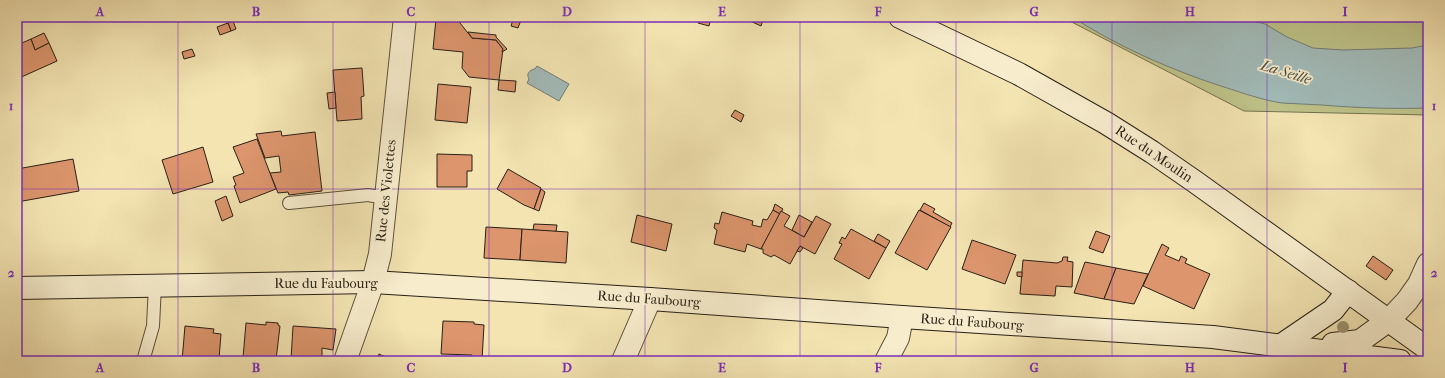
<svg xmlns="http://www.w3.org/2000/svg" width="1445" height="378" viewBox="0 0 1445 378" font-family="'IM FELL French Canon',serif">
  <rect width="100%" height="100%" fill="#f3e4b2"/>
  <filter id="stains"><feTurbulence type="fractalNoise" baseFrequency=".005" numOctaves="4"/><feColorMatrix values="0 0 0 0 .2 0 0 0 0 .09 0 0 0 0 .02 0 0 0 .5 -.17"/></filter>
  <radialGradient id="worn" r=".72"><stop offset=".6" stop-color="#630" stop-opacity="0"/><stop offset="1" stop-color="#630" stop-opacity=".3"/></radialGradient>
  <polygon fill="#bec389" stroke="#73724f" points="1062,17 1428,17 1428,115 1244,111"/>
  <g fill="#a2bbb9" stroke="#717d77">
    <path d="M1072 17H1238L1265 24 1287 37 1313 48 1343 50 1412 48 1428 45V108C1393 109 1357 108 1322 105 1309 104 1295 104 1282 103 1262 100 1243 93 1224 87 1171 70 1119 47 1072 17Z"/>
    <path d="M537 66 569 84 559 101 527 83 529 79C526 74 529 70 535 69Z"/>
  </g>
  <g fill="#dc956d" stroke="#282015">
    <polygon points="514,17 521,20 518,28 511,26"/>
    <polygon points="699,17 711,18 709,26 698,23"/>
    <polygon points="749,17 764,17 761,26 748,20"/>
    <polygon points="456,18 472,38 496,40 503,49 499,80 469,77 462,68 463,52 433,49 436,19 453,20"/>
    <polygon points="233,21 236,29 231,31 228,23"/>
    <polygon points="228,23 231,31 220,35 217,27"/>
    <polygon points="468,32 496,35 496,37 507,49 502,52 503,49 496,40 472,38"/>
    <polygon points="44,33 49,43 35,50 31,39"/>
    <polygon points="31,39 35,50 49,43 57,61 17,79 17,42 21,41 22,43"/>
    <polygon points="192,49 195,56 184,59 182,52"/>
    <polygon points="362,68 364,96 361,97 362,119 337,121 333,70"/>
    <polygon points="499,80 516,81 515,92 498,90"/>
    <polygon points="438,84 471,87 467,123 435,120"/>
    <polygon points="335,92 336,108 329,109 327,93"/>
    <polygon points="735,110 744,115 741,122 731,116"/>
    <polygon points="281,131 282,136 315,132 322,191 289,195 288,192 278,193 270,173 281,172 279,156 265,158 256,134"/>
    <polygon points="257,139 276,189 240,203 234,186 236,185 233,177 244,173 233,147"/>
    <polygon points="203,147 213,182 173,194 162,160"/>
    <polygon points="437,154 472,155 472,171 467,171 467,187 437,187"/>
    <polygon points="73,159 79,191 17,202 17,169"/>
    <polygon points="508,169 541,188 534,209 524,205 497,189"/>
    <polygon points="541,189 545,192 539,211 534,209"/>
    <polygon points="226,196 233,216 222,221 215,201"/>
    <polygon points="924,203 935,209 933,212 952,223 950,227 920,210"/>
    <polygon points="775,204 783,209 780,214 773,210"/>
    <polygon points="773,210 780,214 761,249 747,244 745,252 714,244 717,230 714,228 715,223 719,224 722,212 753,221 752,225 761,227 763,219 767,220"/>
    <polygon points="919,210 951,227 927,270 895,253"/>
    <polygon points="781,211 790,216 784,226 804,237 816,216 831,224 815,254 800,246 790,264 774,255 771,257 763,253 763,249 761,249"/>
    <polygon points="637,215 672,224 666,251 631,242"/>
    <polygon points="799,215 812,222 804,237 792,230"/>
    <polygon points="534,224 557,225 556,232 533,230"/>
    <polygon points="486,227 522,229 520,260 484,258"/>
    <polygon points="522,229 568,232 566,263 520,260"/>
    <polygon points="851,229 886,248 869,279 834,259 842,244 839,243 842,237 845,239"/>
    <polygon points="1096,231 1110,236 1103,253 1089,248"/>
    <polygon points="878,234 890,241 886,248 874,241"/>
    <polygon points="972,240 1016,255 1005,284 962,269"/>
    <polygon points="1162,244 1169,248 1165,255 1179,261 1181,256 1187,259 1185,263 1210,274 1194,309 1143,286"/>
    <polygon points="800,246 803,248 800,252 797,251"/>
    <polygon points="1373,256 1393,270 1386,280 1366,266"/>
    <polygon points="1063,257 1068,257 1067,261 1073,262 1072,287 1056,286 1055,296 1020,294 1023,260 1057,263 1062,261"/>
    <polygon points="1085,262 1116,268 1104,299 1074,293"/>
    <polygon points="1116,268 1148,274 1134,304 1104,299"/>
    <polygon points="1017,272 1022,272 1022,277 1017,276"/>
    <polygon points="443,321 474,322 474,324 484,325 482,360 471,360 472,355 441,354"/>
    <polygon points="266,322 278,323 278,325 280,326 276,360 243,358 246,323 266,325"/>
    <polygon points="185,326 214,329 213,333 221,334 219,359 204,357 204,361 182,361"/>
    <polygon points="293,326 336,329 333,350 322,348 322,361 291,359"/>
    <polygon points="379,354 394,361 376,361"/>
    <polygon points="556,357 564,361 555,361"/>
  </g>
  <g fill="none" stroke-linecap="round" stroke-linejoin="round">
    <g stroke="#5b513c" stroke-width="14">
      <g id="lane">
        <polyline points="289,203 368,195 386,198"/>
        <polyline points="143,361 153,326 155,285"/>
      </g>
    </g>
    <g stroke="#5b513c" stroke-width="24">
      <g id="street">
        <polyline points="1389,320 1407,301 1419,284 1428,264"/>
        <polyline points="345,361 373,282 380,254 405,17"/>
        <polyline points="623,361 650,299"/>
        <polyline points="886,361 898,338 902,317"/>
      </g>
    </g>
    <g stroke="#282015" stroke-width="24">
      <g id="secondary">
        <polyline points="900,17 1019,74 1106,123 1152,152 1194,181 1428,349"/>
        <polyline points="17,288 373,282 650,299 902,317 1213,337 1400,361"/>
        <polyline points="1333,344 1360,341 1389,320"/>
        <polyline points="1280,346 1333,310 1348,291"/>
      </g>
    </g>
    <use href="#lane" stroke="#f7edcd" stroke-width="12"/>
    <use href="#street" stroke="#f7edcd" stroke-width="22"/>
    <use href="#secondary" stroke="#f7edcd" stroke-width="22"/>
  </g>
  <circle fill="#9c936f" cx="1343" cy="327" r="6"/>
  <path fill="none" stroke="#7b2cbf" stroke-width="1" stroke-opacity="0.55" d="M178 17V361M333 17V361M489 17V361M645 17V361M800 17V361M956 17V361M1112 17V361M1267 17V361M17 189H1428"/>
  <g text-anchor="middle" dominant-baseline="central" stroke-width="3.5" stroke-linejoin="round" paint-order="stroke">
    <g font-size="14" fill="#282015" stroke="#f7edcd">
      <text transform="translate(1154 154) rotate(34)">Rue du Moulin</text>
      <text transform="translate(386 191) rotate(-84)">Rue des Violettes</text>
      <text x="326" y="283">Rue du Faubourg</text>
      <text transform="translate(649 299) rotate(4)">Rue du Faubourg</text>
      <text transform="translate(972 322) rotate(4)">Rue du Faubourg</text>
    </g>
    <g font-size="15" font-style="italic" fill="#4d4e46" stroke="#f7edcd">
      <text transform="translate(1286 72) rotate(17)">La Seille</text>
    </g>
  </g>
  <rect width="1445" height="378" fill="none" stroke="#f3e4b2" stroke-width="44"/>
  <rect x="22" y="22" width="1401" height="334" fill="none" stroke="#7b2cbf" stroke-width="1.5"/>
  <g font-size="13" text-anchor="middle" font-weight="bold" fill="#7b2cbf">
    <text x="100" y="16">A</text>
    <text x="256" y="16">B</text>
    <text x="411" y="16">C</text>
    <text x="567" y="16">D</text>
    <text x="722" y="16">E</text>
    <text x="878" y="16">F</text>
    <text x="1034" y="16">G</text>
    <text x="1190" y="16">H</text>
    <text x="1345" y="16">I</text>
    <text x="11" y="110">1</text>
    <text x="1434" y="110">1</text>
    <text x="11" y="277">2</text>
    <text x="1434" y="277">2</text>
    <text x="100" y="372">A</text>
    <text x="256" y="372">B</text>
    <text x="411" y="372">C</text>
    <text x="567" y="372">D</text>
    <text x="722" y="372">E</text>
    <text x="878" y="372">F</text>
    <text x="1034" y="372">G</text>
    <text x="1190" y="372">H</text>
    <text x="1345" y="372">I</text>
  </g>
  <rect width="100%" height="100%" filter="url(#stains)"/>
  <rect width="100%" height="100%" fill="url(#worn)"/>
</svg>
